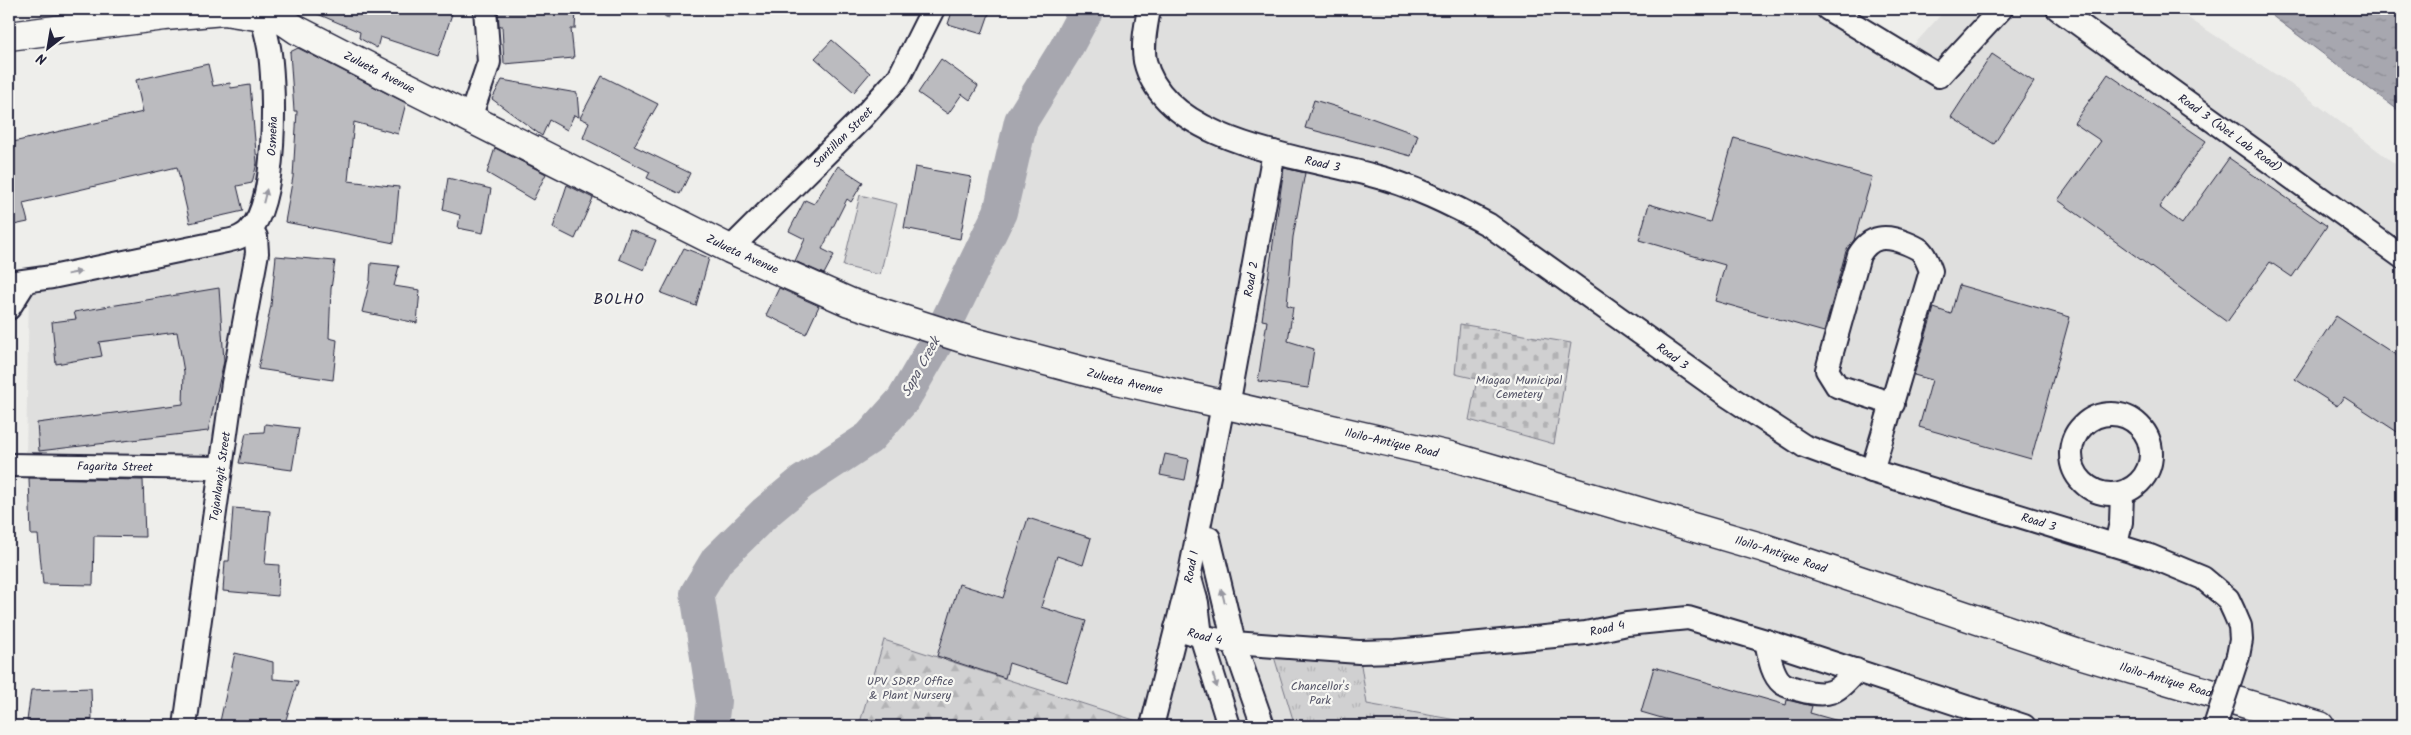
<svg xmlns="http://www.w3.org/2000/svg" width="2411" height="735" viewBox="0 0 2411 735" font-family="Kalam,sans-serif">
  <defs>
    <pattern id="forest-firs" width="22" height="20" patternUnits="userSpaceOnUse" patternTransform="scale(1.25)"><rect width="22" height="20" fill="#d0d0d1"/><path d="M5 1l3.5 6h-7zM16 11l3.5 6h-7z" fill="#b2b2b4"/></pattern>
    <pattern id="cemetery-stones" width="16" height="16" patternUnits="userSpaceOnUse" patternTransform="scale(1.25)"><rect width="16" height="16" fill="#d0d0d1"/><path d="M2 7V4a2 2 0 0 1 4 0v3zM10 15v-3a2 2 0 0 1 4 0v3z" fill="#b2b2b4"/></pattern>
    <pattern id="park-tufts" width="24" height="20" patternUnits="userSpaceOnUse" patternTransform="scale(1.25)"><rect width="24" height="20" fill="#d0d0d1"/><path d="M3 7l-1-3M5 7V3M7 7l1-3M15 17l-1-3M17 17v-4M19 17l1-3" fill="none" stroke="#b2b2b4"/></pattern>
    <pattern id="water-ripples" width="26" height="14" patternUnits="userSpaceOnUse" patternTransform="scale(1.25)"><rect width="26" height="14" fill="#a7a7af"/><path d="M2 4q2-2 4 0t4 0M15 11q2-2 4 0t4 0" fill="none" stroke="#888890"/></pattern>
  </defs>
  <rect width="100%" height="100%" fill="#eeeeeb"/>
  <filter id="ink" filterUnits="userSpaceOnUse"><feTurbulence type="fractalNoise" baseFrequency=".02" numOctaves="2"/><feDisplacementMap in="SourceGraphic" scale="10" xChannelSelector="R" yChannelSelector="G"/><feConvolveMatrix kernelMatrix="1 2 1 2 8 2 1 2 1" color-interpolation-filters="sRGB"/></filter>
  <g filter="url(#ink)">
    <g fill="#dfdfde">
      <polygon points="1087,9 1841,9 1912,47 1946,9 2174,9 2289,83 2402,169 2402,726 711,726 714,701 697,593 702,581 717,560 766,512 802,482 869,438 903,400 939,338 1000,212 1021,121 1065,50"/>
      <polygon points="246,251 235,355 211,457 26,455 29,290"/>
    </g>
    <polygon fill="#d0d0d1" stroke="#797986" points="860,195 897,204 880,275 843,266"/>
    <polygon fill="url(#forest-firs)" stroke="#797986" points="884,640 1137,721 1136,726 859,726"/>
    <polygon fill="url(#cemetery-stones)" stroke="#797986" points="1460,324 1571,343 1554,444 1469,420 1477,379 1455,374"/>
    <polygon fill="url(#park-tufts)" stroke="#797986" points="1272,650 1361,665 1367,704 1456,720 1456,726 1295,726"/>
    <polygon fill="url(#water-ripples)" stroke="#727281" points="2263,9 2402,9 2402,113"/>
    <g fill="none" stroke-linecap="round" stroke-linejoin="round">
      <polyline stroke="#727281" stroke-width="5.5" points="667,16 669,9"/>
      <polyline stroke="#a7a7af" stroke-width="34" points="711,726 714,701 697,593 717,560 766,512 802,482 869,438 903,400 939,338 1000,212 1021,121 1065,50 1087,9"/>
    </g>
    <g fill="#bbbbbf" stroke="#22223b">
      <polygon points="306,9 436,9 452,14 438,56 380,37 377,48 359,38 360,32"/>
      <polygon points="498,9 576,9 575,29 571,29 574,58 504,64 502,26 499,26"/>
      <polygon points="953,9 982,9 990,11 982,34 948,24"/>
      <polygon points="832,40 870,73 854,92 815,58"/>
      <polygon points="298,48 406,103 398,134 354,122 348,181 399,187 394,243 285,222 293,177 297,111 294,111 290,52"/>
      <polygon points="1992,54 2034,82 1994,144 1951,117"/>
      <polygon points="941,59 978,86 970,100 962,94 948,114 918,93"/>
      <polygon points="208,64 213,86 230,83 231,88 250,85 257,163 252,183 237,186 243,211 190,223 177,167 23,203 28,222 9,226 9,143 143,112 136,80"/>
      <polygon points="2108,74 2206,141 2159,207 2182,224 2229,158 2327,226 2292,277 2270,262 2227,322 2058,200 2101,141 2074,123"/>
      <polygon points="602,76 658,104 634,146 690,173 680,194 647,178 650,172 583,138 589,122 580,118"/>
      <polygon points="502,80 577,93 579,117 574,115 567,130 549,120 542,136 492,99"/>
      <polygon points="1314,100 1360,114 1418,135 1411,156 1305,128"/>
      <polygon points="1734,138 1872,177 1854,240 1846,251 1824,332 1715,301 1725,265 1639,240 1649,204 1710,222"/>
      <polygon points="495,148 546,174 533,200 487,173"/>
      <polygon points="838,166 863,182 851,202 847,199 822,249 834,255 824,274 795,261 805,239 789,231 805,200 814,204"/>
      <polygon points="915,167 971,177 960,239 904,228"/>
      <polygon points="1284,168 1305,173 1293,237 1287,305 1293,307 1288,341 1314,349 1308,388 1258,381 1267,321 1262,320"/>
      <polygon points="448,178 491,189 483,233 458,228 460,215 443,210"/>
      <polygon points="567,185 593,198 575,239 553,228"/>
      <polygon points="630,230 656,240 644,270 619,259"/>
      <polygon points="684,248 709,258 696,306 661,293"/>
      <polygon points="276,256 335,261 331,289 329,338 337,340 333,380 258,369 271,305"/>
      <polygon points="371,263 399,266 394,286 420,290 417,323 362,312 370,280"/>
      <polygon points="1959,285 2070,317 2031,459 1919,427 1932,380 1914,375 1934,308 1951,314"/>
      <polygon points="219,288 224,361 208,431 39,451 37,423 183,404 184,372 177,332 99,342 102,356 56,364 52,322 76,319 74,312"/>
      <polygon points="779,288 819,306 806,334 766,315"/>
      <polygon points="2336,316 2402,359 2402,435 2344,397 2337,406 2295,379"/>
      <polygon points="265,424 299,428 292,470 239,463 246,433 264,432"/>
      <polygon points="1165,454 1189,459 1185,480 1160,475"/>
      <polygon points="29,478 143,480 145,537 94,536 93,585 43,584 38,535 31,535"/>
      <polygon points="233,508 270,511 265,564 279,565 278,596 223,591 225,561 229,561"/>
      <polygon points="1028,518 1091,538 1083,565 1057,556 1041,607 1086,621 1067,682 1009,663 1005,678 937,656 959,584 1003,598"/>
      <polygon points="235,653 273,662 273,679 298,681 284,726 219,726"/>
      <polygon points="1654,667 1786,705 1787,700 1812,706 1810,713 1842,722 1842,726 1689,726 1641,712"/>
      <polygon points="91,688 92,720 27,721 31,690"/>
    </g>
    <g fill="none" stroke-linecap="round" stroke-linejoin="round">
      <g stroke="#22223b" stroke-width="26">
        <g id="minor">
          <path id="s1" d="M1149 9C1146 25 1142 45 1145 61 1164 143 1304 157 1371 175 1412 185 1452 205 1489 225L1728 396 1804 446 1872 471 2150 556 2203 578 2228 599 2234 612 2240 626 2241 640 2238 656"/>
          <polyline points="1828,9 1939,76 2001,9"/>
          <path id="s2" d="M2058 9 2402 257"/>
          <polyline points="470,118 489,62 485,9"/>
          <path id="s3" d="M730 249 862 118 899 77 933 9"/>
          <path id="s4" d="M9 283 52 277 226 241C236 239 243 237 250 230 277 202 275 92 270 54 268 38 263 24 260 9"/>
          <polyline points="9,308 26,281"/>
          <path id="s5" d="M1228 406 1274 152"/>
          <circle cx="2111" cy="454" r="40"/>
          <path id="s6" d="M9 465 221 468"/>
          <path d="M1872 471 1931 271C1928 263 1926 256 1920 250 1916 247 1911 245 1906 243 1886 235 1871 235 1859 255L1827 370 1837 386 1893 404"/>
          <polyline points="1209,538 1234,643 1263,726"/>
          <polyline points="2116,545 2121,522 2122,493"/>
          <polyline points="1190,578 1197,603 1201,636 1229,726"/>
          <path id="s7" d="M1176 628 1201 636 1234 643 1359 652 1396 651 1586 633 1627 624 1688 618 1766 641 2024 726"/>
          <path d="M1766 641C1769 654 1771 674 1782 683 1787 687 1795 688 1800 690 1828 698 1838 693 1856 670"/>
          <path id="s8" d="M185 726 233 383 257 253 256 237 251 228"/>
          <path id="s9" d="M1152 726 1189 578 1223 405"/>
        </g>
      </g>
      <g stroke="#22223b" stroke-width="31">
        <g id="major">
          <path id="s10" d="M266 9 297 30 406 86 730 249 849 302 974 342 1117 380 1450 456 1764 548 2076 653 2320 726"/>
          <polyline points="9,36 165,16 224,11 282,20"/>
        </g>
      </g>
      <use href="#minor" stroke="#f6f6f2" stroke-width="22"/>
      <use href="#major" stroke="#f6f6f2" stroke-width="28"/>
      <g stroke="#22223b" stroke-width="26" stroke-linecap="butt">
        <polyline id="minor-bridge" points="2215,726 2238,656"/>
      </g>
      <use href="#minor-bridge" stroke="#f6f6f2" stroke-width="22"/>
    </g>
    <defs><path id="oneway-solid" d="M-6-.8H1V-3.2L6.5 0L1 3.2V.8H-6Z" transform="scale(1.25)"/></defs>
    <g fill="#9797a0">
      <use href="#oneway-solid" transform="translate(265 196) rotate(-76)"/>
      <use href="#oneway-solid" transform="translate(74 273) rotate(-11)"/>
      <use href="#oneway-solid" transform="translate(1223 596) rotate(-104)"/>
      <use href="#oneway-solid" transform="translate(1215 681) rotate(72)"/>
    </g>
  </g>
  <g text-anchor="middle" dominant-baseline="central" stroke-width="4.5" stroke-linejoin="round" paint-order="stroke">
    <g font-size="12" fill="#22223b" stroke="#f6f6f2">
      <text stroke="none"><textPath href="#s10" startOffset="130">Zulueta Avenue</textPath></text>
      <text stroke="none"><textPath href="#s2" startOffset="212">Road 3 (Wet Lab Road)</textPath></text>
      <text stroke="none"><textPath href="#s4" startOffset="346">Osmeña</textPath></text>
      <text stroke="none"><textPath href="#s3" startOffset="159">Santillan Street</textPath></text>
      <text stroke="none"><textPath href="#s1" startOffset="268">Road 3</textPath></text>
      <text stroke="none"><textPath href="#s10" startOffset="536">Zulueta Avenue</textPath></text>
      <text stroke="none"><textPath href="#s5" startOffset="129">Road 2</textPath></text>
      <text stroke="none"><textPath href="#s1" startOffset="672">Road 3</textPath></text>
      <text stroke="none"><textPath href="#s10" startOffset="940">Zulueta Avenue</textPath></text>
      <text stroke="none"><textPath href="#s10" startOffset="1214">Iloilo-Antique Road</textPath></text>
      <text stroke="none"><textPath href="#s6" startOffset="106">Fagarita Street</textPath></text>
      <text stroke="none"><textPath href="#s8" startOffset="252">Tajanlangit Street</textPath></text>
      <text stroke="none"><textPath href="#s1" startOffset="1078">Road 3</textPath></text>
      <text stroke="none"><textPath href="#s10" startOffset="1619">Iloilo-Antique Road</textPath></text>
      <text stroke="none"><textPath href="#s9" startOffset="164">Road 1</textPath></text>
      <text stroke="none"><textPath href="#s7" startOffset="435">Road 4</textPath></text>
      <text stroke="none"><textPath href="#s7" startOffset="30">Road 4</textPath></text>
      <text stroke="none"><textPath href="#s10" startOffset="2024">Iloilo-Antique Road</textPath></text>
    </g>
    <g font-size="12" fill="#565668" stroke="#f6f6f2">
      <text x="1519" y="380">Miagao Municipal<tspan x="1519" dy="14">Cemetery</tspan></text>
      <text x="910" y="681">UPV SDRP Office<tspan x="910" dy="14">&amp; Plant Nursery</tspan></text>
      <text x="1320" y="686">Chancellor's<tspan x="1320" dy="14">Park</tspan></text>
    </g>
    <g font-size="14" font-style="italic" fill="#575769" stroke="#f6f6f2">
      <text transform="translate(921 367) rotate(-61)">Sapa Creek</text>
    </g>
    <g font-size="15" letter-spacing="1" fill="#22223b" stroke="#f6f6f2">
      <text x="619" y="300">BOLHO</text>
    </g>
  </g>
  <rect width="2411" height="735" fill="none" stroke="#f6f6f2" stroke-width="30"/>
  <rect x="15" y="15" width="2381" height="705" fill="none" stroke="#22223b" stroke-width="2" filter="url(#ink)"/>
  <g transform="translate(48 48) rotate(211)" stroke="#f6f6f2" stroke-width="4" paint-order="stroke">
  <path d="M0-4L9 19L0 12L-9 19Z" fill="#22223b"/>
  <text y="-8" font-size="14" font-weight="bold" text-anchor="middle" fill="#22223b">N</text>
  </g>
</svg>
